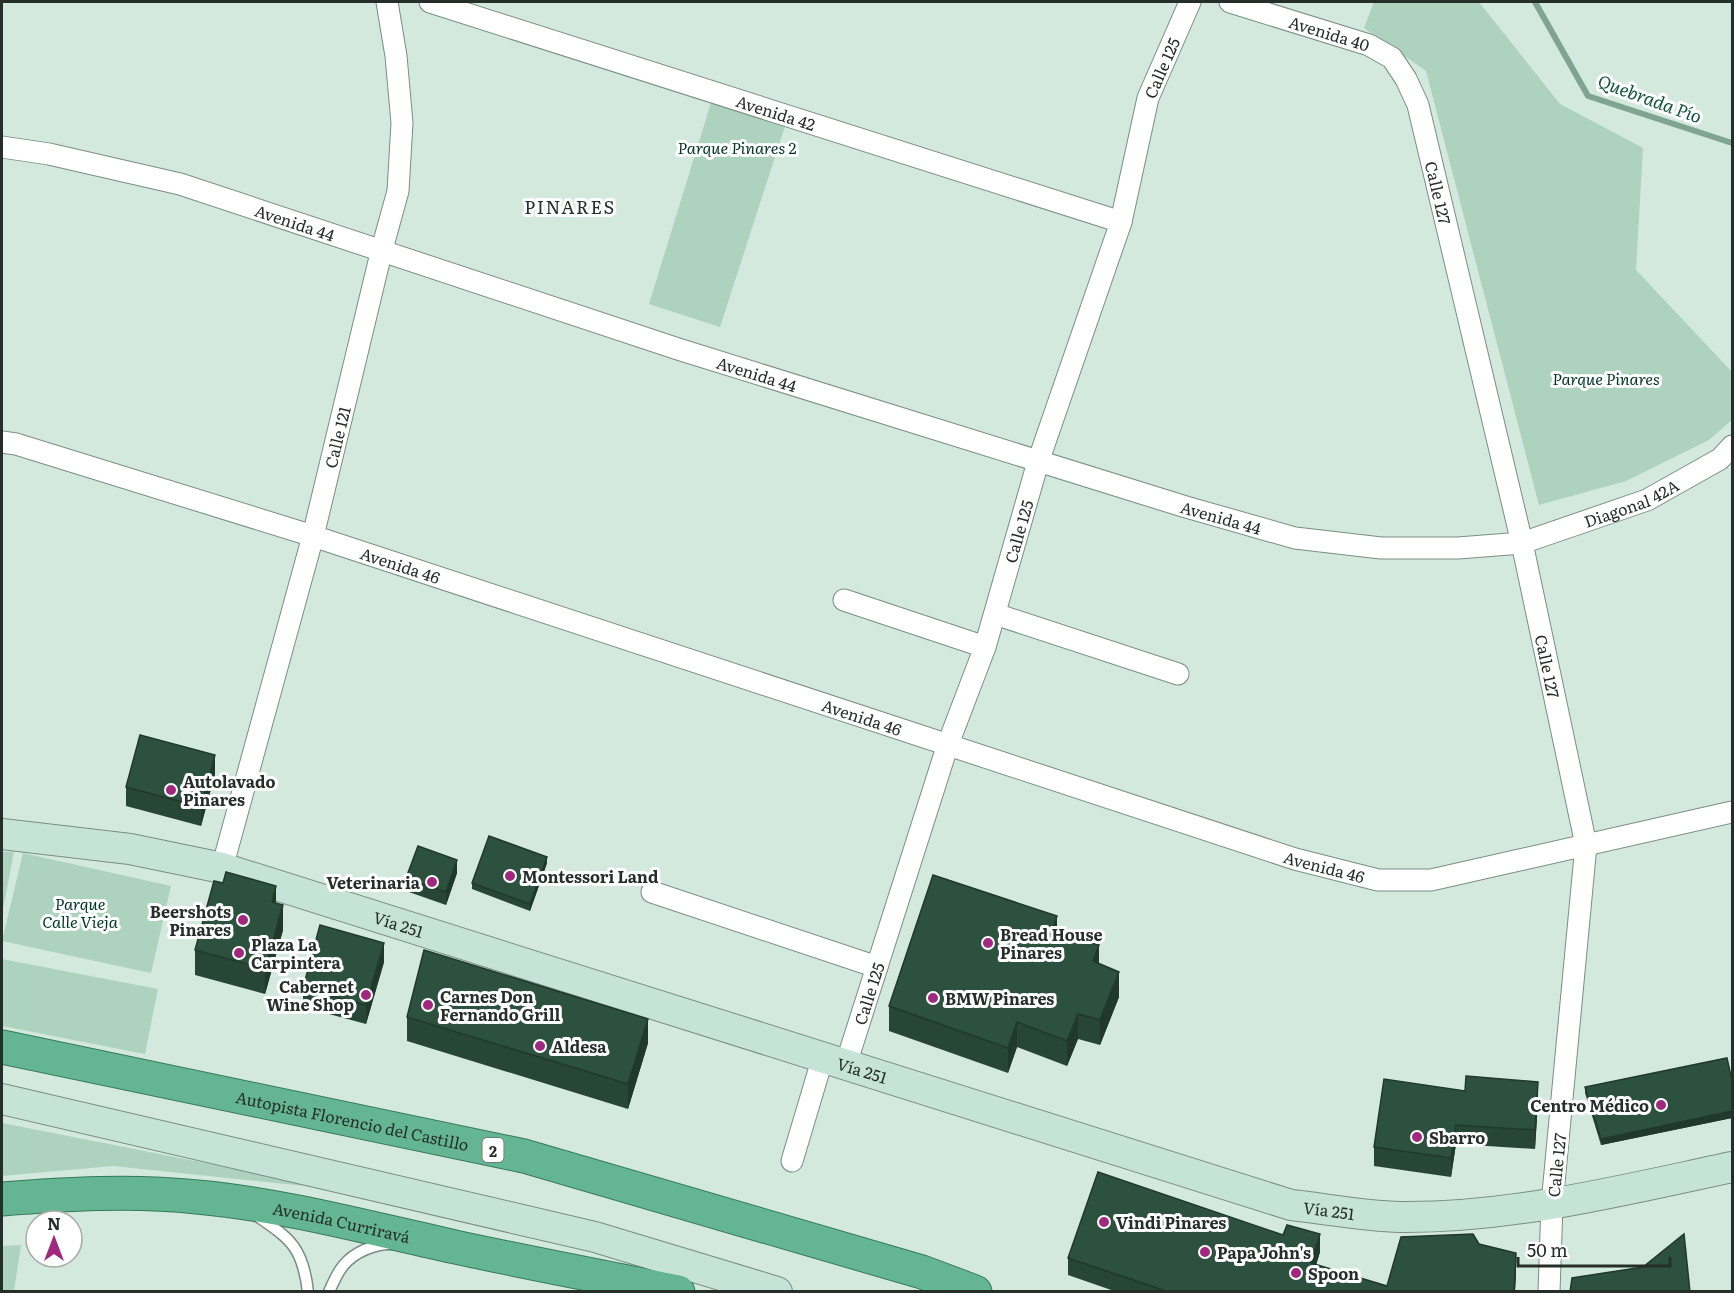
<svg xmlns="http://www.w3.org/2000/svg" width="1734" height="1293" viewBox="0 0 1734 1293" font-family="Literata,serif">
  <rect width="100%" height="100%" fill="#d4e9dd"/>
  <g fill="#add2be">
    <polygon points="1374,2 1479,2 1560,104 1643,148 1636,270 1732,372 1732,420 1709,440 1626,481 1539,505 1426,71 1364,28"/>
    <polygon points="714,93 788,117 720,327 649,304"/>
    <polygon points="2,852 14,852 2,914"/>
    <polygon points="23,853 171,886 151,973 2,941"/>
    <polygon points="2,959 158,989 145,1054 2,1026"/>
    <polygon points="2,1123 343,1190 113,1166 2,1176"/>
    <polygon points="21,1245 14,1291 2,1291 2,1246"/>
  </g>
  <g fill="none" stroke-linecap="round" stroke-linejoin="round">
    <polyline stroke="#7fa591" stroke-width="6" points="1535,2 1588,96 1732,143"/>
    <g stroke="#7a8e83" stroke-width="13">
      <g id="service">
        <path d="M257 1216C291 1239 303 1248 308 1292"/>
        <path d="M329 1292C333 1283 337 1273 343 1266 354 1252 374 1244 391 1244"/>
      </g>
    </g>
    <g stroke="#7a8e83" stroke-width="23">
      <g id="minor">
        <path id="s1" d="M430 2 1121 222"/>
        <path id="s2" d="M1230 2 1369 45 1392 58 1406 79 1418 105 1522 543 1586 845 1552 1204 1549 1292"/>
        <path id="s3" d="M2 147 49 154 180 184 678 349 1186 507 1295 538 1381 548H1458L1522 543 1647 500 1720 459 1732 446"/>
        <path id="s4" d="M2 442 16 444 313 536 1295 859 1378 880H1431L1732 812"/>
        <polyline points="844,600 985,647"/>
        <polyline points="995,614 1178,674"/>
        <path id="s5" d="M222 868 313 536 382 249 398 191 402 123 396 56 387 2"/>
        <polyline points="652,892 877,967"/>
        <path id="s6" d="M846 1064 948 744 985 647 1038 462 1121 222 1148 98 1190 2"/>
        <polyline points="792,1161 823,1057"/>
      </g>
    </g>
    <g stroke="#7a8e83" stroke-width="32">
      <g id="secondary">
        <path id="s7" d="M2 834 130 849 222 868 1291 1205C1327 1209 1364 1216 1400 1217 1513 1218 1623 1190 1732 1167"/>
        <polyline points="2,1099 595,1237 777,1292"/>
      </g>
    </g>
    <g stroke="#367a5b" stroke-width="35">
      <g id="trunk">
        <path id="s8" d="M2 1047 524 1156 922 1272 975 1292"/>
        <path id="s9" d="M2 1199C65 1194 133 1190 197 1197 285 1205 369 1228 455 1247 529 1263 604 1277 678 1292"/>
      </g>
    </g>
    <use href="#service" stroke="#fff" stroke-width="10"/>
    <use href="#minor" stroke="#fff" stroke-width="21"/>
    <use href="#secondary" stroke="#c5e3d6" stroke-width="30"/>
    <use href="#trunk" stroke="#64b692" stroke-width="33"/>
  </g>
  <g fill="#274636">
    <polygon points="215,774 201,826 126,806 126,787"/>
    <polygon points="547,863 530,911 472,889 472,883"/>
    <polygon points="457,873 446,905 406,891 406,878"/>
    <polygon points="276,903 283,930 265,994 195,975 195,950"/>
    <polygon points="1057,933 1119,997 1100,1045 1078,1039 1067,1066 1017,1047 1008,1073 889,1031 889,1006"/>
    <polygon points="384,962 366,1024 303,1007 303,988"/>
    <polygon points="407,1017 648,1043 628,1109 407,1041"/>
    <polygon points="1732,1081 1732,1118 1601,1145 1585,1093 1585,1087"/>
    <polygon points="1538,1101 1535,1149 1456,1144 1451,1177 1374,1166 1374,1147"/>
    <polygon points="1479,1244 1516,1270 1515,1292 1117,1292 1068,1275 1068,1258 1320,1252 1316,1265 1387,1286"/>
  </g>
  <g fill="#20392c">
    <polygon points="215,755 215,774 201,826 201,807"/>
    <polygon points="547,857 547,863 530,911 530,904"/>
    <polygon points="457,860 457,873 446,905 446,892"/>
    <polygon points="276,886 276,911 272,902"/>
    <polygon points="283,905 283,930 265,994 265,969"/>
    <polygon points="1057,916 1057,941 1052,932"/>
    <polygon points="384,943 384,962 366,1024 366,1005"/>
    <polygon points="1099,945 1099,970 1093,961"/>
    <polygon points="1119,972 1119,997 1100,1045 1100,1020"/>
    <polygon points="1078,1014 1078,1039 1067,1066 1067,1041"/>
    <polygon points="648,1019 648,1043 628,1109 628,1084"/>
    <polygon points="1017,1022 1017,1047 1008,1073 1008,1048"/>
    <polygon points="1538,1082 1538,1101 1535,1149 1535,1130"/>
    <polygon points="1732,1111 1732,1118 1601,1145 1601,1139"/>
    <polygon points="1456,1125 1456,1144 1451,1177 1451,1158"/>
    <polygon points="1320,1234 1320,1252 1311,1281 1311,1263"/>
    <polygon points="1516,1253 1516,1270 1515,1292 1514,1292"/>
  </g>
  <g fill="#2d513f" stroke="#20392c" stroke-width="1.5">
    <polygon points="140,735 215,755 201,807 126,787"/>
    <polygon points="489,836 547,857 530,904 472,883"/>
    <polygon points="418,846 457,860 446,892 406,878"/>
    <polygon points="226,872 276,886 272,902 283,905 265,969 195,950 214,881 223,883"/>
    <polygon points="933,875 1057,916 1052,932 1099,945 1093,961 1119,972 1100,1020 1078,1014 1067,1041 1017,1022 1008,1048 889,1006"/>
    <polygon points="320,925 384,943 366,1005 303,988"/>
    <polygon points="424,950 648,1019 628,1084 407,1017"/>
    <polygon points="1727,1058 1732,1081 1732,1111 1601,1139 1585,1087"/>
    <polygon points="1466,1076 1538,1082 1535,1130 1456,1125 1451,1158 1374,1147 1384,1079 1465,1091"/>
    <polygon points="1098,1172 1283,1235 1287,1225 1320,1234 1311,1263 1387,1286 1401,1237 1473,1234 1479,1244 1516,1253 1514,1292 1169,1292 1068,1258"/>
    <polygon points="1684,1234 1690,1292 1570,1292 1572,1278 1643,1267"/>
  </g>
  <g fill="#a0287f" stroke="#fff" stroke-width="2">
    <circle cx="171" cy="790" r="6"/>
    <circle cx="510" cy="876" r="6"/>
    <circle cx="432" cy="882" r="6"/>
    <circle cx="243" cy="920" r="6"/>
    <circle cx="988" cy="943" r="6"/>
    <circle cx="239" cy="953" r="6"/>
    <circle cx="366" cy="995" r="6"/>
    <circle cx="933" cy="998" r="6"/>
    <circle cx="428" cy="1005" r="6"/>
    <circle cx="540" cy="1046" r="6"/>
    <circle cx="1661" cy="1105" r="6"/>
    <circle cx="1417" cy="1137" r="6"/>
    <circle cx="1104" cy="1222" r="6"/>
    <circle cx="1205" cy="1252" r="6"/>
    <circle cx="1296" cy="1273" r="6"/>
  </g>
  <g text-anchor="middle" dominant-baseline="central" stroke-width="6" stroke-linejoin="round" paint-order="stroke">
    <rect fill="#fff" stroke="#676d6a" stroke-width="1.5" x="482.5" y="1138" width="21" height="24" rx="4.5"/>
    <g font-size="15" font-weight="bold" fill="#262e2a">
      <text x="493" y="1150">2</text>
    </g>
    <g font-size="16" fill="#262e2a" stroke="#fff">
      <text stroke="none"><textPath href="#s2" startOffset="104">Avenida 40</textPath></text>
      <text stroke="none"><textPath href="#s6" startOffset="1046">Calle 125</textPath></text>
      <text stroke="none"><textPath href="#s1" startOffset="363">Avenida 42</textPath></text>
      <text stroke="none"><textPath href="#s2" startOffset="316">Calle 127</textPath></text>
      <text stroke="none"><textPath href="#s3" startOffset="303">Avenida 44</textPath></text>
      <text stroke="none"><textPath href="#s3" startOffset="789">Avenida 44</textPath></text>
      <text stroke="none"><textPath href="#s5" startOffset="446">Calle 121</textPath></text>
      <text stroke="none"><textPath href="#s3" startOffset="1696">Diagonal 42A</textPath></text>
      <text stroke="none"><textPath href="#s3" startOffset="1275">Avenida 44</textPath></text>
      <text stroke="none"><textPath href="#s6" startOffset="560">Calle 125</textPath></text>
      <text stroke="none"><textPath href="#s4" startOffset="417">Avenida 46</textPath></text>
      <text stroke="none"><textPath href="#s2" startOffset="802">Calle 127</textPath></text>
      <text stroke="none"><textPath href="#s4" startOffset="903">Avenida 46</textPath></text>
      <text stroke="none"><textPath href="#s4" startOffset="1389">Avenida 46</textPath></text>
      <text stroke="none"><textPath href="#s7" startOffset="408">Vía 251</textPath></text>
      <text stroke="none"><textPath href="#s6" startOffset="74">Calle 125</textPath></text>
      <text stroke="none"><textPath href="#s7" startOffset="894">Vía 251</textPath></text>
      <text stroke="none"><textPath href="#s8" startOffset="358">Autopista Florencio del Castillo</textPath></text>
      <text transform="translate(1556 1165) rotate(-84)">Calle 127</text>
      <text stroke="none"><textPath href="#s7" startOffset="1382">Vía 251</textPath></text>
      <text stroke="none"><textPath href="#s9" startOffset="342">Avenida Curriravá</textPath></text>
    </g>
    <g font-size="16" font-style="italic" fill="#003621" stroke="#fff">
      <text x="737" y="147">Parque Pinares 2</text>
      <text x="1606" y="378">Parque Pinares</text>
      <text x="80" y="903">Parque<tspan x="80" dy="18">Calle Vieja</tspan></text>
    </g>
    <g font-size="16" font-weight="bold" fill="#262e2a" stroke="#fff" text-anchor="start">
      <text x="183" y="781">Autolavado<tspan x="183" dy="18">Pinares</tspan></text>
      <text x="522" y="876">Montessori Land</text>
      <text x="420" y="882" text-anchor="end">Veterinaria</text>
      <text x="231" y="911" text-anchor="end">Beershots<tspan x="231" dy="18">Pinares</tspan></text>
      <text x="1000" y="934">Bread House<tspan x="1000" dy="18">Pinares</tspan></text>
      <text x="251" y="944">Plaza La<tspan x="251" dy="18">Carpintera</tspan></text>
      <text x="354" y="986" text-anchor="end">Cabernet<tspan x="354" dy="18">Wine Shop</tspan></text>
      <text x="440" y="996">Carnes Don<tspan x="440" dy="18">Fernando Grill</tspan></text>
      <text x="945" y="998">BMW Pinares</text>
      <text x="552" y="1046">Aldesa</text>
      <text x="1649" y="1105" text-anchor="end">Centro Médico</text>
      <text x="1429" y="1137">Sbarro</text>
      <text x="1116" y="1222">Vindi Pinares</text>
      <text x="1217" y="1252">Papa John's</text>
      <text x="1308" y="1273">Spoon</text>
    </g>
    <g font-size="18" font-style="italic" fill="#11563a" stroke="#fff">
      <text transform="translate(1650 98) rotate(20)">Quebrada Pío</text>
    </g>
    <g font-size="18" letter-spacing="1.5" fill="#25352d" stroke="#fff">
      <text x="570" y="206">PINARES</text>
    </g>
  </g>
  <rect width="1734" height="1293" fill="none" stroke="#262e2a" stroke-width="6"/>
  <g transform="translate(54 1239)"><circle r="28" fill="#ffffff" stroke="#a8abaa" stroke-width="1.5"/>
  <path d="M0-4.5L10 22L0 15L-10 22Z" fill="#a0287f"/>
  <text y="-9" font-size="16" font-weight="bold" text-anchor="middle" fill="#262e2a">N</text>
  </g>
  <path d="M1518 1257v9h152v-9" fill="none" stroke="#262e2a" stroke-width="3"/>
  <text x="1527" y="1257" font-size="18" fill="#262e2a" stroke="#ffffff" stroke-width="4.5" paint-order="stroke">50 m</text>
</svg>
